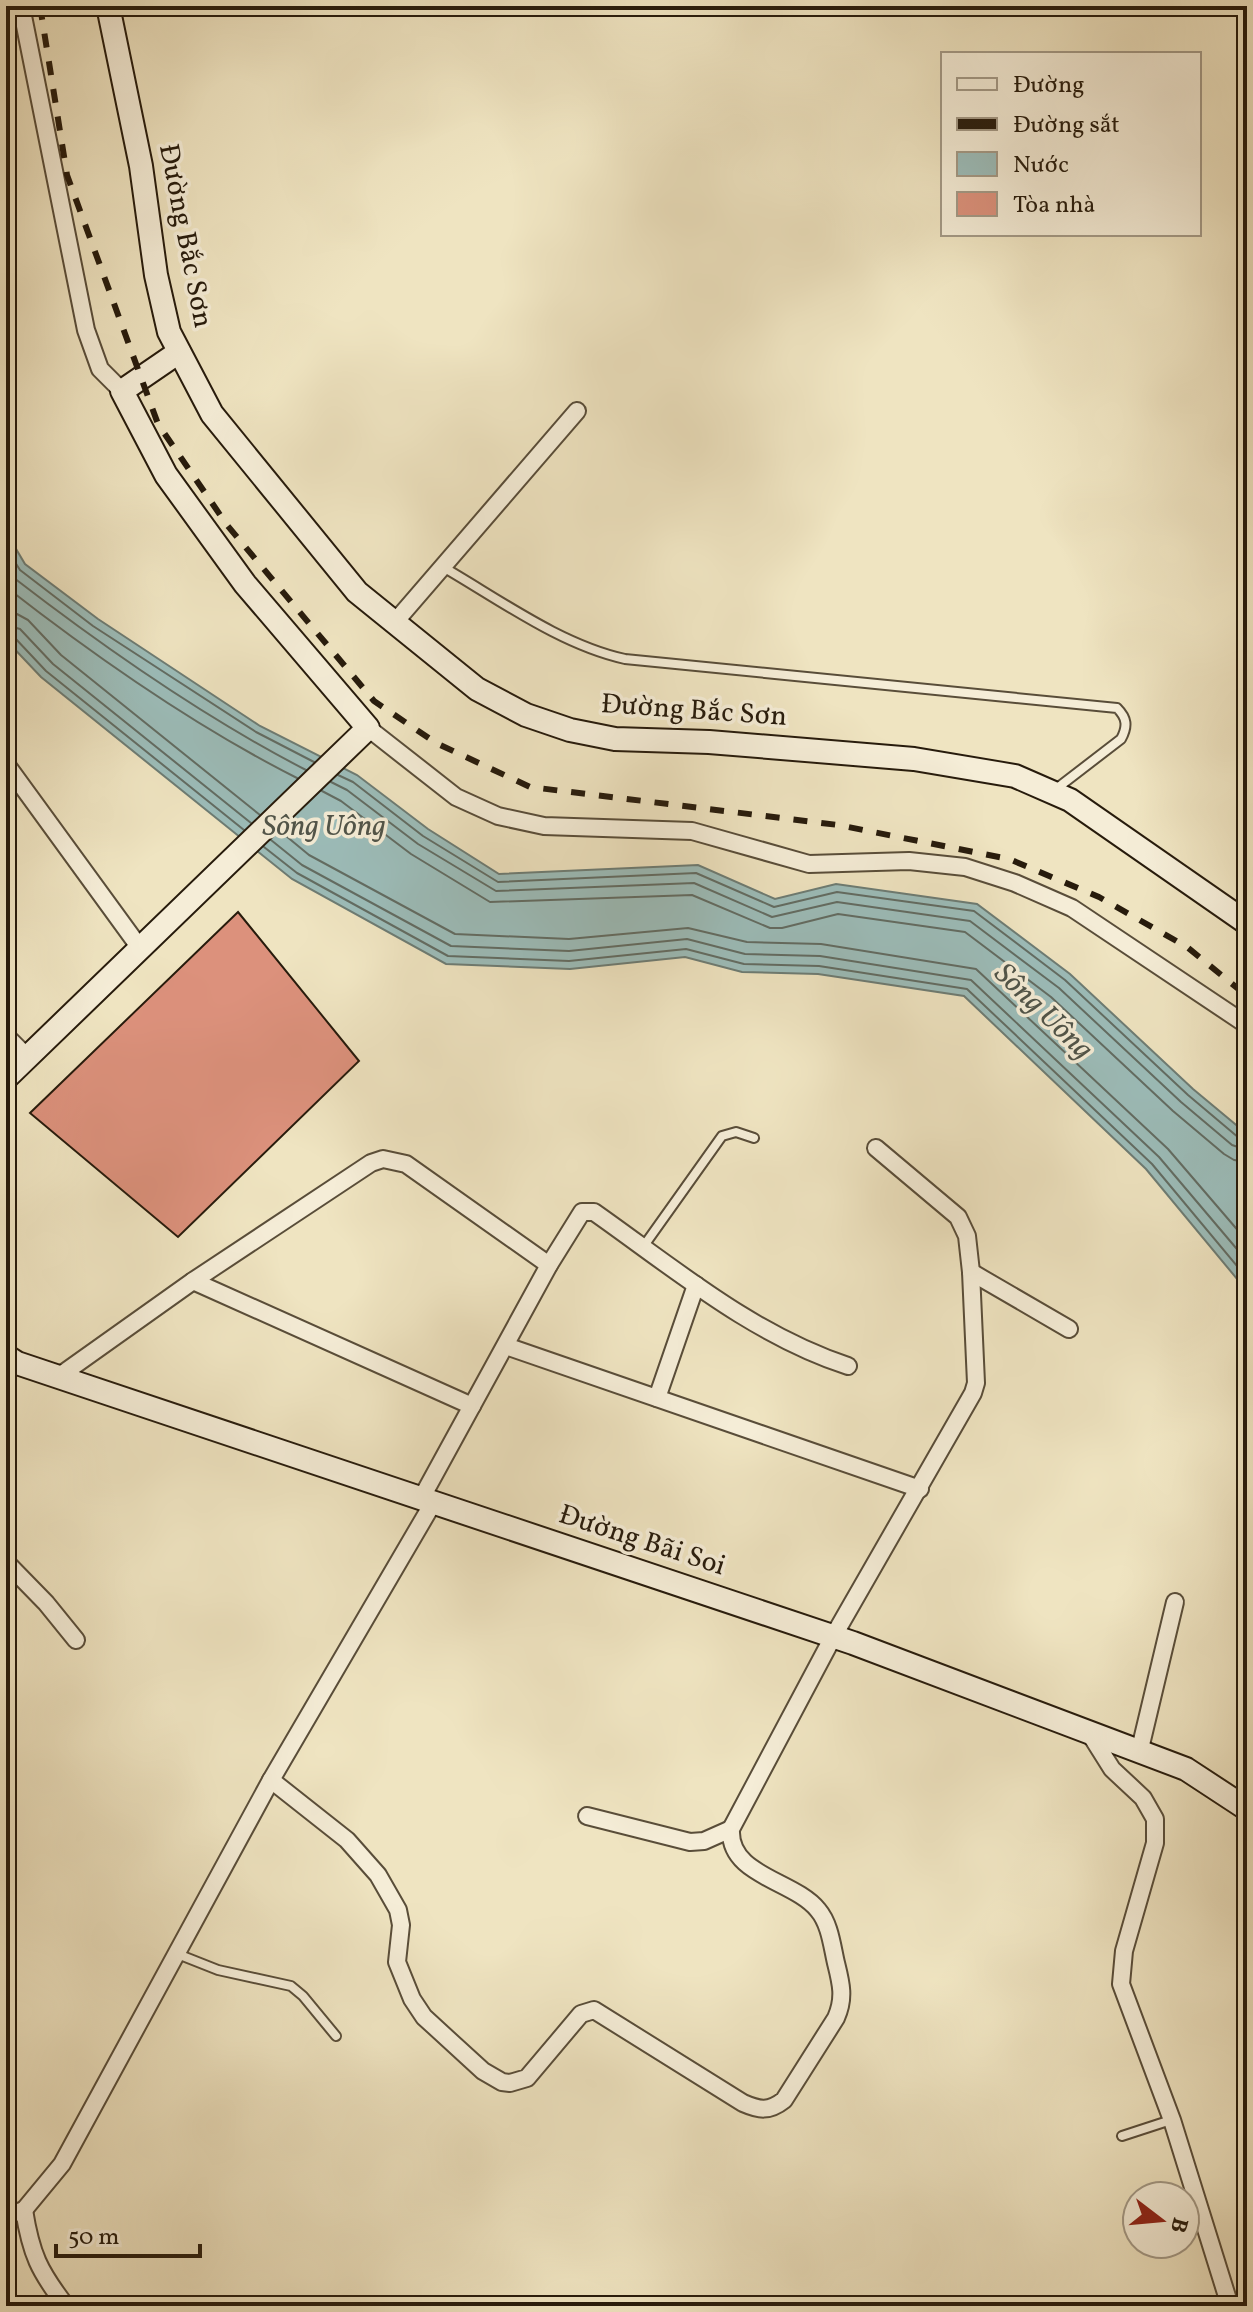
<svg xmlns="http://www.w3.org/2000/svg" width="1253" height="2312" viewBox="0 0 1253 2312" font-family="Vollkorn,serif">
  <rect width="100%" height="100%" fill="#efe4c1"/>
  <filter id="stains"><feTurbulence type="fractalNoise" baseFrequency=".0025" numOctaves="4"/><feColorMatrix values="0 0 0 0 .2 0 0 0 0 .09 0 0 0 0 .02 0 0 0 .5 -.17"/></filter>
  <radialGradient id="worn" r=".72"><stop offset=".6" stop-color="#630" stop-opacity="0"/><stop offset="1" stop-color="#630" stop-opacity=".3"/></radialGradient>
  <polygon fill="#9cbdba" stroke="#6d7c74" stroke-width="2" points="6,532 25,564 98,619 260,726 357,775 428,829 499,874 698,865 775,899 836,884 977,904 1070,974 1193,1089 1247,1134 1247,1291 1146,1169 964,996 818,974 742,972 685,957 570,969 446,964 292,879 41,677 6,640"/>
  <g fill="none" stroke-linecap="round" stroke-linejoin="round">
    <g stroke="#626c63" stroke-width="2">
      <polyline points="6,548 20,570 93,626 256,732 314,762"/>
      <path d="M6 567 14 578C106 649 203 717 306 770"/>
      <path d="M6 587C97 658 194 726 297 778"/>
      <polyline points="6,613 17,614 28,620 61,655 260,815"/>
      <polyline points="6,625 20,629 53,664 251,823"/>
      <polyline points="6,635 14,637 46,671 244,830"/>
      <polyline points="338,775 353,782 423,836 498,882 696,873 774,907 837,892 974,911 1065,980 1188,1095 1239,1138 1247,1140"/>
      <polyline points="331,782 347,790 418,844 496,891 694,883 772,917 837,902 970,921 1059,988 1181,1102 1232,1145 1247,1150"/>
      <polyline points="322,791 341,801 411,854 490,902 692,895 770,928 782,928 838,914 965,932 1051,997 1173,1111 1224,1154 1234,1160 1247,1162"/>
      <polyline points="280,831 309,855 455,934 569,939 688,928 747,942 821,944 976,969 1168,1149 1247,1241"/>
      <polyline points="271,840 302,865 451,946 569,951 687,939 745,954 820,956 971,980 1159,1157 1247,1261"/>
      <polyline points="264,847 297,873 448,956 569,961 686,949 744,964 819,966 967,989 1152,1164 1247,1278"/>
    </g>
  </g>
  <polygon fill="#dc917c" stroke="#271b0c" stroke-width="2" points="238,912 359,1061 178,1237 30,1113"/>
  <g fill="none" stroke-linecap="round" stroke-linejoin="round">
    <g stroke="#594d39" stroke-width="12">
      <g id="lane">
        <path d="M443 567C500 600 561 645 625 659L1117 708C1127 718 1128 726 1121 739L1056 789"/>
        <polyline points="643,1247 722,1136 736,1132 754,1138"/>
        <polyline points="175,1953 218,1970 291,1986 303,1996 336,2036"/>
        <polyline points="1122,2136 1171,2120"/>
      </g>
    </g>
    <g stroke="#594d39" stroke-width="20">
      <g id="street">
        <polyline points="21,6 86,330 100,369 122,391"/>
        <polyline points="395,622 577,411"/>
        <polyline points="368,728 456,797 498,816 544,826 692,831 809,864 909,861 965,867 1015,883 1072,908 1247,1025"/>
        <polyline points="6,764 140,948"/>
        <polyline points="6,1036 27,1057"/>
        <polyline points="971,1272 1069,1329"/>
        <polyline points="193,1281 472,1406"/>
        <polyline points="506,1346 920,1489"/>
        <polyline points="58,1377 193,1281 371,1163 383,1159 406,1164 549,1265"/>
        <polyline points="657,1398 696,1285"/>
        <path d="M421 1499 549 1265 582 1212H594C675 1269 753 1335 848 1366"/>
        <polyline points="6,1562 46,1603 76,1640"/>
        <polyline points="1090,1734 1112,1769 1143,1798 1155,1819 1155,1843 1124,1951 1121,1984 1172,2120 1230,2306"/>
        <polyline points="1139,1753 1175,1602"/>
        <path d="M271 1780 347 1840 378 1875 398 1910 401 1925 397 1962 412 1999 424 2017 483 2071 502 2082 510 2083 527 2078 581 2014 594 2010 743 2103C759 2110 769 2112 784 2100L836 2018C845 1998 841 1983 836 1963 832 1946 830 1924 818 1910 794 1880 728 1876 731 1829L833 1637 973 1393 976 1383 971 1272 967 1236 958 1217 876 1148"/>
        <polyline points="587,1816 690,1842 704,1841 731,1829"/>
        <path d="M24 2210C31 2254 39 2271 66 2306"/>
        <polyline points="6,2216 24,2210 62,2164 271,1780 433,1503"/>
      </g>
    </g>
    <g stroke="#271b0c" stroke-width="26">
      <g id="secondary">
        <polyline points="108,6 141,166 156,275 169,332 212,414 357,592 477,689 526,715 570,730 615,739 709,742 914,759 1015,776 1070,800 1247,923"/>
        <polyline points="6,1078 368,728 245,584 166,475 122,391 179,352"/>
        <polyline points="6,1356 17,1363 853,1643 1186,1769 1247,1809"/>
      </g>
    </g>
    <use href="#lane" stroke="#f5edd7" stroke-width="8"/>
    <use href="#street" stroke="#f5edd7" stroke-width="16"/>
    <use href="#secondary" stroke="#f5edd7" stroke-width="22"/>
    <polyline stroke="#271b0c" stroke-width="6" stroke-dasharray="14 14" stroke-linecap="butt" points="40,6 67,175 158,424 227,525 374,701 436,743 530,787 838,825 1009,859 1099,897 1187,947 1247,996"/>
  </g>
  <g text-anchor="middle" dominant-baseline="central" stroke-width="7" stroke-linejoin="round" paint-order="stroke">
    <g font-size="28" fill="#271b0c" stroke="#f5edd7">
      <text transform="translate(185 236) rotate(79)">Đường Bắc Sơn</text>
      <text transform="translate(694 711) rotate(4)">Đường Bắc Sơn</text>
      <text transform="translate(642 1541) rotate(18)">Đường Bãi Soi</text>
    </g>
    <g font-size="30" font-style="italic" fill="#505449" stroke="#f5edd7">
      <text x="324" y="827">Sông Uông</text>
      <text transform="translate(1043 1012) rotate(44)">Sông Uông</text>
    </g>
  </g>
  <rect width="1253" height="2312" fill="none" stroke="#efe4c1" stroke-width="32"/>
  <rect x="8" y="8" width="1237" height="2296" fill="none" stroke="#271b0c" stroke-width="4"/>
  <rect x="16" y="16" width="1221" height="2280" fill="none" stroke="#271b0c" stroke-width="2"/>
  <rect x="941" y="52" width="260" height="184" fill="#f5edd7" stroke="#a39986" stroke-width="2"/>
  <rect x="957" y="78" width="40" height="12" fill="#f5edd7" stroke="#a39986" stroke-width="2"/>
  <text x="1013" y="92" font-size="24" fill="#271b0c">Đường</text>
  <rect x="957" y="118" width="40" height="12" fill="#271b0c" stroke="#a39986" stroke-width="2"/>
  <text x="1013" y="132" font-size="24" fill="#271b0c">Đường sắt</text>
  <rect x="957" y="152" width="40" height="24" fill="#9cbdba" stroke="#a39986" stroke-width="2"/>
  <text x="1013" y="172" font-size="24" fill="#271b0c">Nước</text>
  <rect x="957" y="192" width="40" height="24" fill="#dc917c" stroke="#a39986" stroke-width="2"/>
  <text x="1013" y="212" font-size="24" fill="#271b0c">Tòa nhà</text>
  <g transform="translate(1161 2220) rotate(106)"><circle r="38" fill="#f5edd7" stroke="#a39986" stroke-width="2"/>
  <path d="M0-6L14 30L0 20L-14 30Z" fill="#8f2418"/>
  <text y="-12" font-size="22" font-weight="bold" text-anchor="middle" fill="#271b0c">B</text>
  </g>
  <path d="M56 2244v12h144v-12" fill="none" stroke="#271b0c" stroke-width="4"/>
  <text x="68" y="2244" font-size="24" fill="#271b0c" stroke="#f5edd7" stroke-width="6" paint-order="stroke">50 m</text>
  <rect width="100%" height="100%" filter="url(#stains)"/>
  <rect width="100%" height="100%" fill="url(#worn)"/>
</svg>
